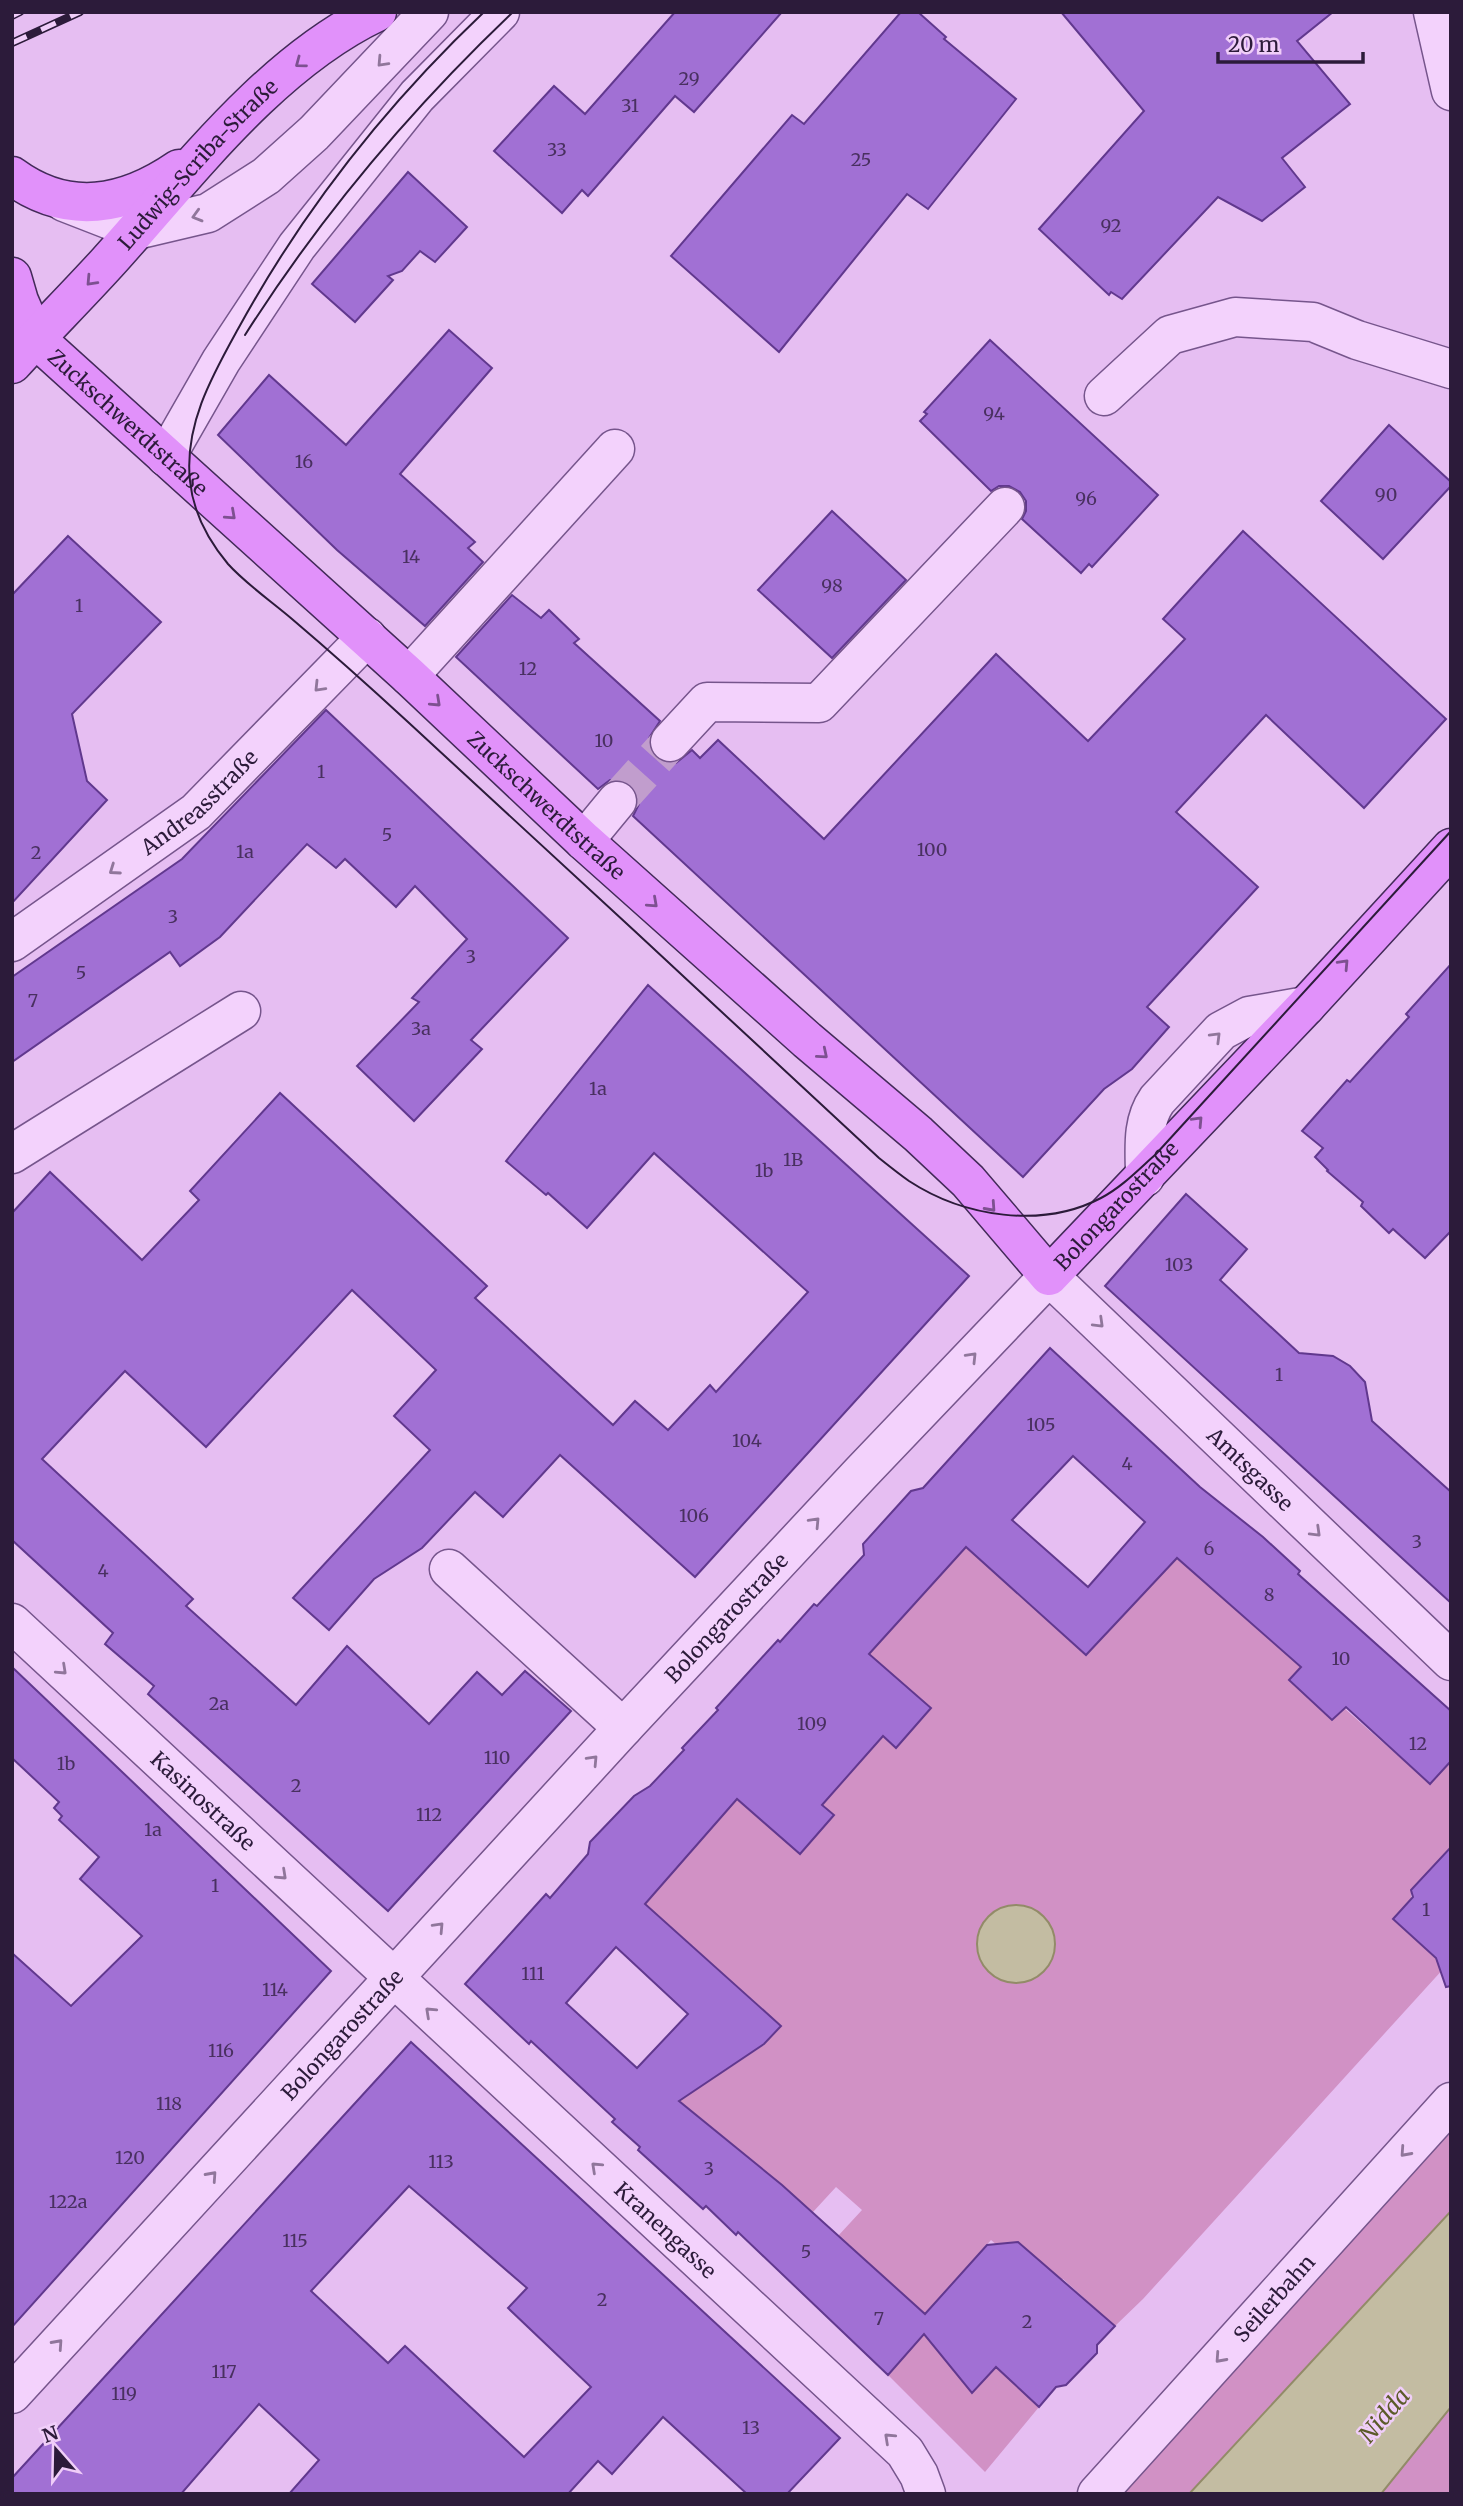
<svg xmlns="http://www.w3.org/2000/svg" width="1463" height="2506" viewBox="0 0 1463 2506" font-family="Merriweather,serif">
  <rect width="100%" height="100%" fill="#e6bef2"/>
  <g fill="#d191c5">
    <polygon points="966,1547 1086,1655 1177,1558 1301,1667 1290,1679 1332,1719 1344,1708 1430,1784 1451,1761 1451,1852 1411,1890 1411,1900 1394,1919 1445,1967 1143,2299 1115,2326 1063,2279 1060,2280 1016,2242 1009,2244 1003,2250 991,2240 967,2267 972,2392 996,2367 1039,2407 985,2472 888,2375 934,2323 838,2236 862,2210 836,2187 813,2212 679,2101 764,2045 781,2026 645,1904 737,1799 800,1853 834,1816 822,1805 883,1736 897,1747 931,1708 869,1654"/>
    <polygon points="1451,2130 1451,2211 1189,2494 1121,2494"/>
    <polygon points="1451,2407 1451,2494 1381,2494"/>
  </g>
  <g fill="#c3bca2" stroke="#928b68" stroke-width="2">
    <circle cx="1016" cy="1944" r="39"/>
    <polygon points="1451,2211 1451,2407 1381,2494 1189,2494"/>
  </g>
  <g fill="#a170d4" stroke="#61388e" stroke-width="2" fill-rule="evenodd">
    <polygon points="675,12 782,12 694,112 675,96 588,196 582,190 562,213 494,151 554,86 585,114"/>
    <polygon points="901,12 918,12 946,37 944,39 1016,99 928,209 907,194 779,352 671,256 792,115 804,124"/>
    <polygon points="1061,12 1333,12 1297,41 1350,104 1282,158 1305,187 1262,221 1218,197 1122,299 1111,292 1109,295 1039,229 1144,111"/>
    <polygon points="408,172 467,227 435,262 420,251 402,271 388,276 393,280 355,322 312,284"/>
    <polygon points="449,330 492,368 400,474 475,542 468,548 483,562 425,626 337,550 218,435 269,375 346,445"/>
    <polygon points="990,340 1158,495 1092,567 1089,564 1081,573 1022,519 1026,511 1026,501 1020,492 1009,486 999,486 991,491 920,421 927,414 924,412"/>
    <polygon points="1389,425 1451,482 1451,486 1383,559 1321,501"/>
    <polygon points="832,511 906,580 832,658 758,590"/>
    <polygon points="1243,531 1446,719 1364,808 1266,715 1176,812 1258,887 1147,1007 1169,1027 1132,1069 1104,1089 1023,1177 633,816 639,804 638,794 631,785 621,780 610,780 598,789 456,657 512,595 541,618 549,610 579,639 574,643 660,721 649,738 649,749 656,758 665,763 676,763 692,750 700,758 718,740 824,839 996,654 1088,741 1185,639 1163,619"/>
    <polygon points="68,536 161,622 72,714 87,781 107,800 12,903 12,595"/>
    <polygon points="326,710 568,938 471,1040 482,1049 414,1121 357,1066 419,1002 412,998 467,939 415,886 396,907 345,859 336,868 307,844 220,937 180,966 170,952 12,1062 12,977 182,859"/>
    <polygon points="1451,964 1451,1231 1425,1258 1393,1229 1389,1233 1361,1206 1363,1202 1327,1171 1328,1170 1315,1157 1323,1148 1302,1131 1347,1080 1350,1082 1409,1017 1406,1014"/>
    <polygon points="648,985 969,1276 695,1577 560,1455 503,1517 475,1492 422,1548 374,1579 329,1630 293,1598 430,1450 394,1416 436,1370 352,1290 206,1447 125,1371 42,1459 193,1599 186,1606 296,1705 347,1646 429,1724 477,1672 502,1695 525,1671 571,1711 388,1911 148,1694 154,1686 105,1644 113,1633 12,1540 12,1213 50,1172 142,1260 199,1200 190,1191 280,1093 487,1286 475,1298 613,1425 635,1401 668,1430 710,1385 716,1392 808,1292 654,1153 587,1228 548,1193 546,1195 506,1161"/>
    <polygon points="1186,1194 1247,1249 1220,1280 1299,1353 1333,1356 1350,1366 1365,1382 1372,1421 1451,1492 1451,1603 1105,1286"/>
    <path d="M1050 1348 1200 1487 1263 1537 1300 1571 1298 1574 1451 1711V1761L1430 1784 1346 1707 1332 1720 1289 1680 1301 1667 1177 1558 1086 1655 966 1547 869 1654 931 1708 896 1748 883 1736 822 1805 834 1815 800 1854 737 1799 645 1904 781 2026 764 2044 679 2101 782 2185 925 2314 987 2245 1018 2242 1115 2326 1097 2345V2353L1066 2385 1056 2387 1039 2407 996 2367 972 2393 924 2334 888 2375 738 2232 736 2235 706 2206 703 2209 638 2150 640 2147 612 2122 615 2119 531 2041 529 2044 465 1984 546 1894 550 1898 588 1854 590 1842 634 1796 650 1786 684 1750 682 1748 718 1710 716 1708 778 1640 780 1642 814 1604 817 1606 864 1555 863 1544 911 1491 923 1488ZM1073 1456 1145 1522 1088 1587 1012 1520ZM616 1947 688 2014 637 2068 566 2003Z"/>
    <polygon points="12,1667 331,1971 12,2327 12,1953 71,2006 142,1936 80,1879 99,1857 59,1820 62,1816 54,1808 59,1802 12,1758"/>
    <polygon points="1451,1847 1451,1986 1446,1987 1436,1958 1393,1919 1413,1897 1411,1890"/>
    <path d="M411 2042 840 2438 787 2494H747L663 2417 612 2474 598 2461 568 2494H289L319 2460 259 2404 181 2494H12V2478ZM409 2186 527 2288 508 2308 591 2387 524 2457 405 2346 388 2363 311 2291Z"/>
  </g>
  <g fill="none" stroke-linecap="round" stroke-linejoin="round">
    <polyline stroke="#c19dcd" stroke-width="38" stroke-dasharray="38 19" stroke-linecap="butt" points="617,801 670,742"/>
    <g stroke="#76558c" stroke-width="41">
      <g id="minor">
        <polyline points="1433,12 1451,91"/>
        <polyline points="64,202 136,230 208,213 266,176 314,133 429,12"/>
        <polyline points="1104,396 1170,335 1235,317 1313,322 1357,340 1451,369"/>
        <polyline points="166,457 221,361 297,246 417,96 500,12"/>
        <polyline points="409,676 615,449"/>
        <polyline points="670,742 707,702 819,703 1005,507"/>
        <polyline points="584,841 617,801"/>
        <path id="s1" d="M12 942 196 812 367 637"/>
        <polyline points="12,1154 241,1011"/>
        <path d="M1145 1177C1145 1150 1141 1123 1157 1100L1221 1031 1249 1016 1306 1006"/>
        <polyline points="449,1569 623,1728"/>
        <path id="s2" d="M12 1623 905 2452 919 2475 926 2494"/>
        <path id="s3" d="M12 2394 623 1728 860 1474 1049 1276 1451 1661"/>
        <path id="s4" d="M1097 2494 1451 2102"/>
      </g>
    </g>
    <g stroke="#432a59" stroke-width="41">
      <g id="major">
        <path d="M12 176C68 217 125 206 179 169"/>
        <path id="s5" d="M12 277 19 301 35 338 409 676 584 841 807 1040 918 1134 968 1181 1049 1276 1306 1006 1451 848"/>
        <path id="s6" d="M12 364C43 330 76 297 107 263 185 177 269 63 377 12"/>
      </g>
    </g>
    <use href="#minor" stroke="#f3d2fc" stroke-width="38"/>
    <use href="#major" stroke="#e191fa" stroke-width="38"/>
    <g stroke="#2c1b3a" stroke-width="2">
      <path d="M484 12C387 104 302 212 238 329 212 376 184 425 190 481 193 512 208 540 228 564 246 584 271 601 292 619 332 653 370 687 408 722 565 867 723 1012 879 1158 889 1166 899 1174 909 1181 964 1217 1042 1229 1101 1198 1122 1187 1138 1170 1156 1154L1451 831"/>
      <path d="M245 335C320 217 412 108 513 12"/>
    </g>
    <g stroke="#2c1b3a" stroke-width="8">
      <g id="rail">
        <polyline points="12,16 20,12"/>
        <polyline points="12,43 80,12"/>
      </g>
    </g>
    <use href="#rail" stroke="#f0cef9" stroke-width="5" stroke-dasharray="16" stroke-linecap="butt"/>
  </g>
  <defs><path id="oneway-chevron" d="M-2-3.5L2.5 0L-2 3.5" fill="none" stroke-width="1.6" stroke-linecap="round" stroke-linejoin="round" transform="scale(1.75)"/></defs>
  <g stroke="#90769b">
    <use href="#oneway-chevron" transform="translate(382 62) rotate(133)"/>
    <use href="#oneway-chevron" transform="translate(197 216) rotate(164)"/>
    <use href="#oneway-chevron" transform="translate(319 687) rotate(134)"/>
    <use href="#oneway-chevron" transform="translate(114 870) rotate(145)"/>
    <use href="#oneway-chevron" transform="translate(1216 1037) rotate(-45)"/>
    <use href="#oneway-chevron" transform="translate(1099 1323) rotate(44)"/>
    <use href="#oneway-chevron" transform="translate(972 1357) rotate(-46)"/>
    <use href="#oneway-chevron" transform="translate(815 1522) rotate(-47)"/>
    <use href="#oneway-chevron" transform="translate(1316 1532) rotate(44)"/>
    <use href="#oneway-chevron" transform="translate(62 1670) rotate(43)"/>
    <use href="#oneway-chevron" transform="translate(593 1760) rotate(-47)"/>
    <use href="#oneway-chevron" transform="translate(282 1875) rotate(43)"/>
    <use href="#oneway-chevron" transform="translate(439 1927) rotate(-47)"/>
    <use href="#oneway-chevron" transform="translate(430 2012) rotate(-137)"/>
    <use href="#oneway-chevron" transform="translate(1405 2152) rotate(132)"/>
    <use href="#oneway-chevron" transform="translate(596 2167) rotate(-137)"/>
    <use href="#oneway-chevron" transform="translate(212 2176) rotate(-48)"/>
    <use href="#oneway-chevron" transform="translate(58 2344) rotate(-48)"/>
    <use href="#oneway-chevron" transform="translate(1220 2358) rotate(132)"/>
    <use href="#oneway-chevron" transform="translate(889 2438) rotate(-137)"/>
  </g>
  <g stroke="#7d5090">
    <use href="#oneway-chevron" transform="translate(300 63) rotate(143)"/>
    <use href="#oneway-chevron" transform="translate(91 281) rotate(133)"/>
    <use href="#oneway-chevron" transform="translate(231 515) rotate(42)"/>
    <use href="#oneway-chevron" transform="translate(436 702) rotate(43)"/>
    <use href="#oneway-chevron" transform="translate(653 903) rotate(42)"/>
    <use href="#oneway-chevron" transform="translate(1344 964) rotate(-47)"/>
    <use href="#oneway-chevron" transform="translate(823 1054) rotate(40)"/>
    <use href="#oneway-chevron" transform="translate(1198 1121) rotate(-47)"/>
    <use href="#oneway-chevron" transform="translate(991 1207) rotate(48)"/>
  </g>
  <g text-anchor="middle" dominant-baseline="central" stroke-width="5" stroke-linejoin="round" paint-order="stroke">
    <g font-size="18" fill="#493060">
      <text x="689" y="78">29</text>
      <text x="630" y="105">31</text>
      <text x="557" y="149">33</text>
      <text x="861" y="159">25</text>
      <text x="1111" y="225">92</text>
      <text x="994" y="413">94</text>
      <text x="304" y="461">16</text>
      <text x="1386" y="494">90</text>
      <text x="1086" y="498">96</text>
      <text x="411" y="556">14</text>
      <text x="832" y="585">98</text>
      <text x="79" y="605">1</text>
      <text x="528" y="668">12</text>
      <text x="604" y="740">10</text>
      <text x="321" y="771">1</text>
      <text x="387" y="834">5</text>
      <text x="932" y="849">100</text>
      <text x="245" y="851">1a</text>
      <text x="36" y="852">2</text>
      <text x="173" y="916">3</text>
      <text x="471" y="956">3</text>
      <text x="81" y="972">5</text>
      <text x="33" y="1000">7</text>
      <text x="421" y="1028">3a</text>
      <text x="598" y="1088">1a</text>
      <text x="793" y="1159">1B</text>
      <text x="764" y="1170">1b</text>
      <text x="1179" y="1264">103</text>
      <text x="1279" y="1374">1</text>
      <text x="1041" y="1424">105</text>
      <text x="747" y="1440">104</text>
      <text x="1127" y="1463">4</text>
      <text x="694" y="1515">106</text>
      <text x="1417" y="1541">3</text>
      <text x="1209" y="1548">6</text>
      <text x="103" y="1570">4</text>
      <text x="1269" y="1594">8</text>
      <text x="1341" y="1658">10</text>
      <text x="219" y="1703">2a</text>
      <text x="812" y="1723">109</text>
      <text x="1418" y="1743">12</text>
      <text x="497" y="1757">110</text>
      <text x="66" y="1763">1b</text>
      <text x="296" y="1785">2</text>
      <text x="429" y="1814">112</text>
      <text x="153" y="1829">1a</text>
      <text x="215" y="1885">1</text>
      <text x="1426" y="1909">1</text>
      <text x="533" y="1973">111</text>
      <text x="275" y="1989">114</text>
      <text x="221" y="2050">116</text>
      <text x="169" y="2103">118</text>
      <text x="130" y="2157">120</text>
      <text x="441" y="2161">113</text>
      <text x="709" y="2168">3</text>
      <text x="68" y="2201">122a</text>
      <text x="295" y="2240">115</text>
      <text x="806" y="2251">5</text>
      <text x="602" y="2299">2</text>
      <text x="879" y="2318">7</text>
      <text x="1027" y="2321">2</text>
      <text x="224" y="2371">117</text>
      <text x="124" y="2393">119</text>
      <text x="751" y="2427">13</text>
    </g>
    <g font-size="21" fill="#2c1b3a" stroke="#f0cef9">
      <text stroke="none"><textPath href="#s6" startOffset="273">Ludwig-Scriba-Straße</textPath></text>
      <text stroke="none"><textPath href="#s5" startOffset="191">Zuckschwerdtstraße</textPath></text>
      <text stroke="none"><textPath href="#s1" startOffset="234">Andreasstraße</textPath></text>
      <text stroke="none"><textPath href="#s5" startOffset="758">Zuckschwerdtstraße</textPath></text>
      <text stroke="none"><textPath href="#s5" startOffset="1545">Bolongarostraße</textPath></text>
      <text stroke="none"><textPath href="#s3" startOffset="1804">Amtsgasse</textPath></text>
      <text stroke="none"><textPath href="#s3" startOffset="1055">Bolongarostraße</textPath></text>
      <text stroke="none"><textPath href="#s2" startOffset="261">Kasinostraße</textPath></text>
      <text stroke="none"><textPath href="#s3" startOffset="488">Bolongarostraße</textPath></text>
      <text stroke="none"><textPath href="#s2" startOffset="892">Kranengasse</textPath></text>
      <text stroke="none"><textPath href="#s4" startOffset="264">Seilerbahn</textPath></text>
    </g>
    <g font-size="23" font-style="italic" fill="#5b5b29" stroke="#f0cef9">
      <text transform="translate(1384 2415) rotate(-49)">Nidda</text>
    </g>
  </g>
  <rect width="1463" height="2506" fill="none" stroke="#2c1b3a" stroke-width="28"/>
  <g transform="translate(56 2450) rotate(340)" stroke="#f0cef9" stroke-width="5" paint-order="stroke">
  <path d="M0-5L12 26L0 18L-12 26Z" fill="#2c1b3a"/>
  <text y="-10" font-size="19" font-weight="bold" text-anchor="middle" fill="#2c1b3a">N</text>
  </g>
  <path d="M1218 52v10h145v-10" fill="none" stroke="#2c1b3a" stroke-width="3.5"/>
  <text x="1228" y="52" font-size="21" fill="#2c1b3a" stroke="#f0cef9" stroke-width="5" paint-order="stroke">20 m</text>
</svg>
